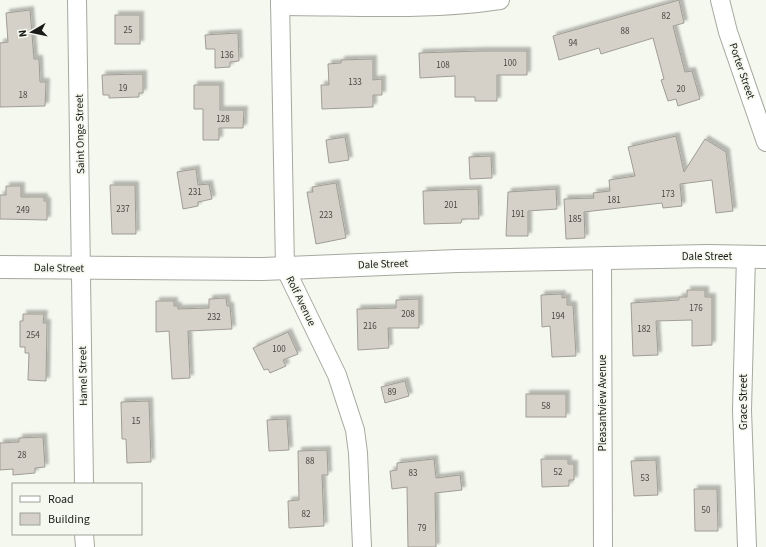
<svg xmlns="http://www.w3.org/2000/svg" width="766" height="547" viewBox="0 0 766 547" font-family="'Source Sans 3',sans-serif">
  <defs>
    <filter id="shadow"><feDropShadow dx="3.5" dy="-3.5" stdDeviation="1" flood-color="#0004"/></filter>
  </defs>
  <rect width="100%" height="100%" fill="#f5f8ee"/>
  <g fill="#d5d1c8" stroke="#a09d94" filter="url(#shadow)">
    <polygon points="679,0 684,23 673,26 685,72 692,71 700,99 678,106 676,99 668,101 661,80 664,79 653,38 601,54 599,48 559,60 553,36"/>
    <polygon points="30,10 34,59 39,59 40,82 46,82 45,106 0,107 0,43 8,42 6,13"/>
    <rect x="115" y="15" width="25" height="29"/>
    <polygon points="238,33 239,61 230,62 230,67 215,68 215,49 206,49 205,35"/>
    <polygon points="481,51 527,51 527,75 497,75 497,101 475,101 475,97 455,97 455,76 420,78 419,53"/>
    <polygon points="373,59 373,80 382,79 382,95 373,95 373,107 322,109 321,85 329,85 328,64 341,63 341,60"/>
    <polygon points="143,74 143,93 139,93 139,97 109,98 109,95 103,95 102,75"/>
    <polygon points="194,85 220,85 220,110 244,110 243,128 219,128 219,140 203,140 203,109 194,109"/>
    <polygon points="676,136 684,172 705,139 726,152 733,211 716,213 712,180 680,184 682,206 663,208 662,203 584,212 585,238 566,239 564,199 594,198 593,193 610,191 609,180 635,176 628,147"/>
    <polygon points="345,137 349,160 329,163 326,140"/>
    <polygon points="491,156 492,178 470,179 469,157"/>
    <polygon points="196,169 198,185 209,184 212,199 198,202 198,206 183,209 177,172"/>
    <polygon points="336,183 346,238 316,244 307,192 313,192 312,187"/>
    <polygon points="110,185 135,185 136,234 112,234"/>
    <polygon points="6,186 21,186 21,197 44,197 44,201 47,201 47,220 0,219 0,195 6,195"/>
    <polygon points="478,189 479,219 462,219 461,223 424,224 423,191"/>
    <polygon points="556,189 557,209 528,211 528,236 506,236 508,192"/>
    <polygon points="687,290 705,290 705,297 712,297 712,345 692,346 692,320 656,321 658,355 633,356 631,303 679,300 679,297 687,297"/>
    <polygon points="562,294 562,298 567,297 567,305 573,305 576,356 552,357 550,326 542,327 541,295"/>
    <polygon points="226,298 227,306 230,306 232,329 188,331 190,378 172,379 169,331 156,332 156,301 174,301 174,306 178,306 178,309 209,308 209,299"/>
    <polygon points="419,299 419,328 388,328 389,348 358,350 357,309 396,308 396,300"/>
    <polygon points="23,314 44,314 43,323 47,323 46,381 28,380 29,353 25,353 25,347 20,347 20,321 23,321"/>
    <polygon points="288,332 298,354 283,360 286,366 270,373 268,369 264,370 253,348"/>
    <polygon points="405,381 409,396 385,403 381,387"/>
    <rect x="526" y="394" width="40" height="23"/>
    <polygon points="149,401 151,462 127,463 126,439 122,439 121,402"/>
    <polygon points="287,419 289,450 269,451 267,420"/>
    <polygon points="43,437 45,467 35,468 35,473 13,475 13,469 0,470 0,443 19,442 19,438"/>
    <polygon points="327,450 328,475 322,475 324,526 289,528 288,501 299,500 298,451"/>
    <polygon points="434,459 436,478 460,475 462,490 435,493 436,547 408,547 407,487 392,489 390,471 397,470 397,463"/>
    <polygon points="541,459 568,459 568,464 574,464 574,480 569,480 569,486 542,487"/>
    <polygon points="656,460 658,495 634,496 631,461"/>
    <polygon points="694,489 717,489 718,531 695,531"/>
  </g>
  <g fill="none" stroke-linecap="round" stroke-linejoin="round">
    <g stroke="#a6a99f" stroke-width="20">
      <g id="minor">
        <polyline points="77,0 84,484"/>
        <polyline points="280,0 285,268 337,375 355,430 358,453 362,547"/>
        <polyline points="720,0 728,32 766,142"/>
        <path d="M280 6C352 6 427 11 500 0"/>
        <polyline points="746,256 742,410 747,547"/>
        <polyline points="602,258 603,547"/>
        <polyline points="84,534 85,547"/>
      </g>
    </g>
    <g stroke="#a6a99f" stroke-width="24">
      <polyline id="tertiary" points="0,267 263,269 457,261 708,256 766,257"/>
    </g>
    <use href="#minor" stroke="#fff" stroke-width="18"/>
    <use href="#tertiary" stroke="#fff" stroke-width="22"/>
  </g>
  <g text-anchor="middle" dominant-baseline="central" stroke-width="3.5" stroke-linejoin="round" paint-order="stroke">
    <g font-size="9" fill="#494843">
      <text x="666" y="16">82</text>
      <text x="128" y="30">25</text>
      <text x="625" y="31">88</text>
      <text x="573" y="43">94</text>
      <text x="227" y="55">136</text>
      <text x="510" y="63">100</text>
      <text x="443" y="65">108</text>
      <text x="355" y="82">133</text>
      <text x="123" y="88">19</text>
      <text x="681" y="89">20</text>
      <text x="23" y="95">18</text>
      <text x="223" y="119">128</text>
      <text x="195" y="192">231</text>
      <text x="668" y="194">173</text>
      <text x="614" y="200">181</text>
      <text x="451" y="205">201</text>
      <text x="123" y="209">237</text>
      <text x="23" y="210">249</text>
      <text x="518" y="214">191</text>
      <text x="326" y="215">223</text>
      <text x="575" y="219">185</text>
      <text x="696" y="308">176</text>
      <text x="408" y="314">208</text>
      <text x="558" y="316">194</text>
      <text x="214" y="317">232</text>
      <text x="370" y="326">216</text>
      <text x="644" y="329">182</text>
      <text x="33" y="335">254</text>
      <text x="279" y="349">100</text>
      <text x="392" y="392">89</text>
      <text x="546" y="406">58</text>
      <text x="136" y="421">15</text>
      <text x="22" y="455">28</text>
      <text x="310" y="461">88</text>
      <text x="558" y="472">52</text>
      <text x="413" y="473">83</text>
      <text x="645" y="478">53</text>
      <text x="706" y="510">50</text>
      <text x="306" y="514">82</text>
      <text x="422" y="528">79</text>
    </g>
    <g font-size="11" fill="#1a1b17" stroke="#f5f8ee">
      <text transform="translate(742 71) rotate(71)">Porter Street</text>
      <text transform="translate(80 134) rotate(-91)">Saint Onge Street</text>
      <text x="707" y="256">Dale Street</text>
      <text transform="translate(383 264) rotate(-2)">Dale Street</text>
      <text transform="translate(59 268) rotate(1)">Dale Street</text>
      <text transform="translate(301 301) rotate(64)">Rolf Avenue</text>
      <text transform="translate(83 376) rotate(-91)">Hamel Street</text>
      <text transform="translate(743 402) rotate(-90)">Grace Street</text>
      <text transform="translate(602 403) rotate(-90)">Pleasantview Avenue</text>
    </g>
  </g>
  <rect x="12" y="483" width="130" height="52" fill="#f5f8ee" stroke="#9da098"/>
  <rect x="20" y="496" width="20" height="6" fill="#ffffff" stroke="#9da098"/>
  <text x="48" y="503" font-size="12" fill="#1a1b17">Road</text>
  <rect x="20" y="513" width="20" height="12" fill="#d5d1c8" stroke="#9da098"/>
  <text x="48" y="523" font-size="12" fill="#1a1b17">Building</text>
  <g transform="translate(32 32) rotate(261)" stroke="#f5f8ee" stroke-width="3" paint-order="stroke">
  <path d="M0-3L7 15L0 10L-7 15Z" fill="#1a1b17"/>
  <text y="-6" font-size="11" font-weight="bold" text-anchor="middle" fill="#1a1b17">N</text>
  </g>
</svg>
